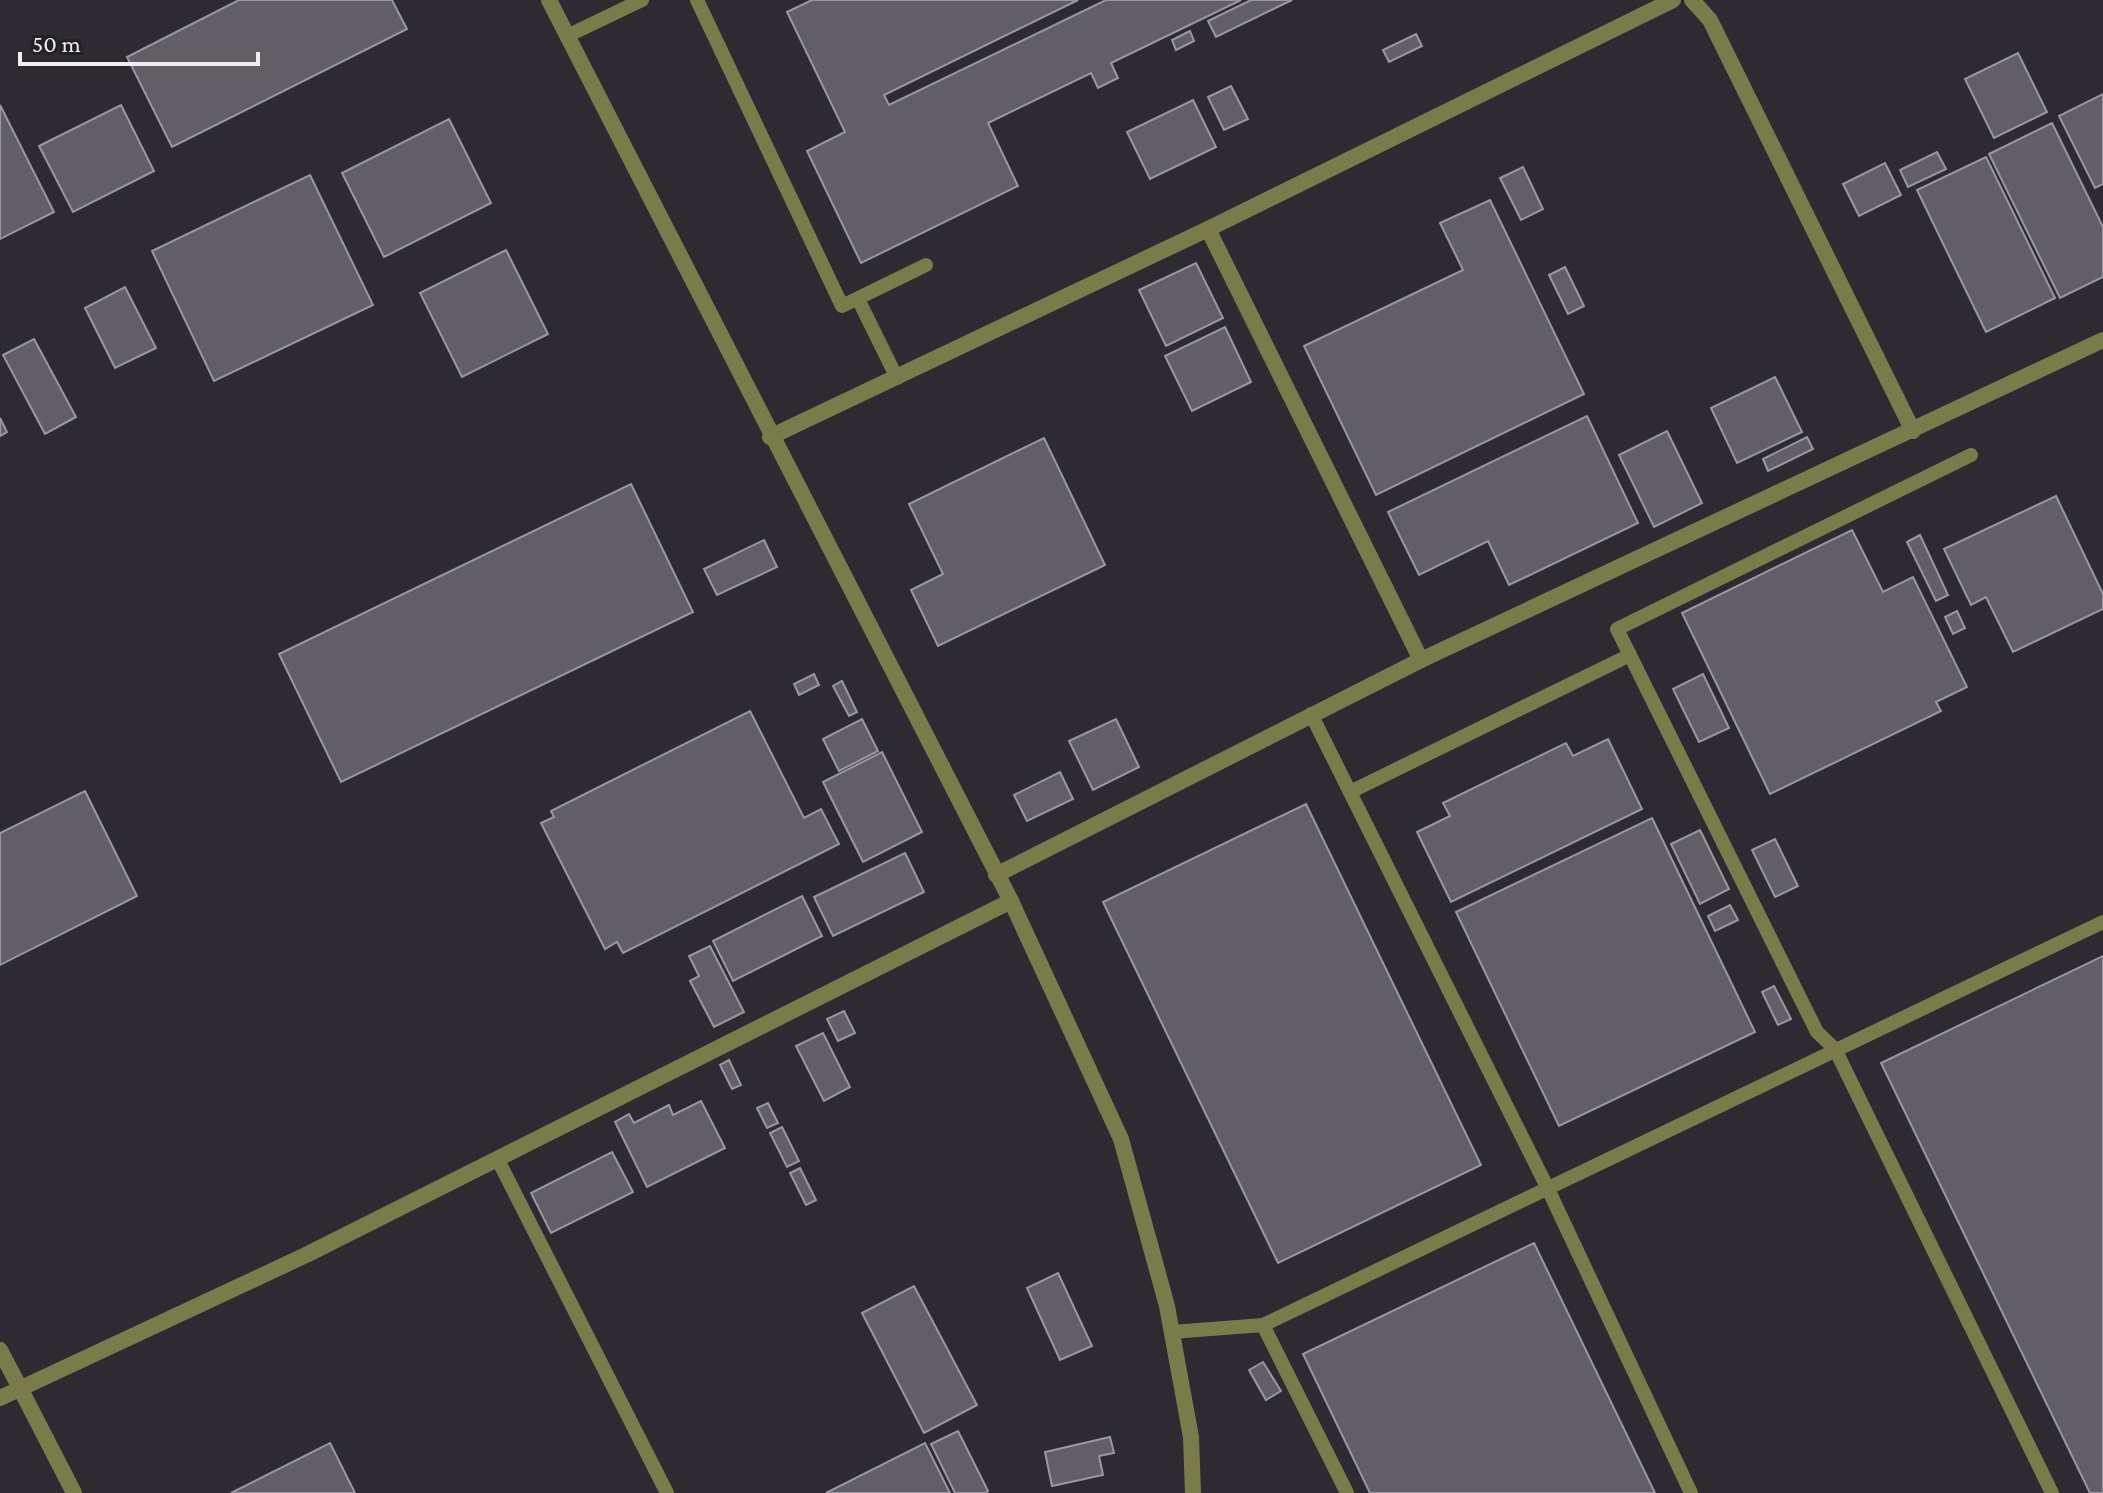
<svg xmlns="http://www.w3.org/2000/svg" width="2103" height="1493" viewBox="0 0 2103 1493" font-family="'Crimson Pro',serif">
  <rect width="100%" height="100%" fill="#2d2a31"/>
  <g fill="#615e66" stroke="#9a97a0" stroke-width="2">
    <polygon points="239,0 392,0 407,29 172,147 127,57"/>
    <polygon points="812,0 1078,0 884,95 889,105 1106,0 1241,0 1111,63 1118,78 1098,88 1091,73 988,123 1018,186 861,263 807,151 845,132 787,12"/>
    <polygon points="1251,0 1292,0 1216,37 1208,21"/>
    <polygon points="1190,31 1194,41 1176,50 1172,40"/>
    <polygon points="1416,34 1422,46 1389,62 1383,50"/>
    <polygon points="2018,53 2047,112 1994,138 1965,79"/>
    <polygon points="1231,86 1248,119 1224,130 1208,97"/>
    <polygon points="2103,94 2103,184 2095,188 2059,116"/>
    <polygon points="1193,100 1216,147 1150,179 1127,132"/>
    <polygon points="0,105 54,212 0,239"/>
    <polygon points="121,105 154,171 73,212 39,146"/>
    <polygon points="449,119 491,203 384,257 342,173"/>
    <polygon points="2052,123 2103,227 2103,277 2060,298 1989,154"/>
    <polygon points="1937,152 1946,169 1908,187 1900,170"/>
    <polygon points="1986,157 2055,298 1986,332 1917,190"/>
    <polygon points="1885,163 1901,195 1859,216 1843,184"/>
    <polygon points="1523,167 1543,209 1521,220 1500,178"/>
    <polygon points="310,175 373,305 214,381 152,251"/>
    <polygon points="1490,200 1584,394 1376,495 1304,346 1463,270 1440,223"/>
    <polygon points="506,250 548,334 462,377 420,293"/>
    <polygon points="1196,263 1223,318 1166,346 1139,290"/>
    <polygon points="1565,267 1584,306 1568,314 1549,275"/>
    <polygon points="125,287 156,348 115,368 85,308"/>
    <polygon points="1225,327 1251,382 1192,411 1165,356"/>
    <polygon points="34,339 76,417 45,434 3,355"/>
    <polygon points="1775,377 1802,432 1737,463 1711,408"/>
    <polygon points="1587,416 1638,523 1509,585 1488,541 1419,575 1388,512"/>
    <polygon points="0,418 7,432 0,436"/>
    <polygon points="1667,431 1702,503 1654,527 1619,455"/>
    <polygon points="1807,437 1813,449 1768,471 1763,459"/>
    <polygon points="1044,438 1105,565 938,646 911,590 943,574 909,504"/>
    <polygon points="631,484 693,612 341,782 279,654"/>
    <polygon points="2056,496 2103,594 2103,609 2013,652 1986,597 1971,605 1944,549"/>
    <polygon points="1852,530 1883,592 1913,577 1967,687 1936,702 1941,711 1770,794 1682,613"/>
    <polygon points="1920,535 1948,595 1936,601 1907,542"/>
    <polygon points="764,540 777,567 717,595 704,569"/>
    <polygon points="1957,611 1965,628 1953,634 1945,617"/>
    <polygon points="814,674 819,685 799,695 794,684"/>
    <polygon points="1703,674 1729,728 1699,742 1673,689"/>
    <polygon points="842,681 857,712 849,716 833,686"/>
    <polygon points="750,711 804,818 821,809 839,844 623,953 617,942 605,949 541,823 554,817 551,811"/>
    <polygon points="862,719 878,751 839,771 823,739"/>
    <polygon points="1116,719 1139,767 1093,790 1069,741"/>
    <polygon points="1608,739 1642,809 1451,902 1417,832 1450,816 1443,803 1566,743 1573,756"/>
    <polygon points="882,752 922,832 863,862 823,782"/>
    <polygon points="1060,772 1073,799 1027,821 1014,795"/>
    <polygon points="85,791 137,896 0,965 0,833"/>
    <polygon points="1306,804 1481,1165 1278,1263 1103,902"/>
    <polygon points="1652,818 1755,1032 1559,1126 1456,912"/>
    <polygon points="1700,830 1729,889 1700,904 1671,844"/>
    <polygon points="1775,839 1798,886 1775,897 1752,850"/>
    <polygon points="905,853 924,892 833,936 814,897"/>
    <polygon points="802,896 822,936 733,981 713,941"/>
    <polygon points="1730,905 1738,920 1715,931 1708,916"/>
    <polygon points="710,946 744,1012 714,1027 690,981 699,976 689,956"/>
    <polygon points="2103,956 2103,1493 2090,1493 1881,1063"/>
    <polygon points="1774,986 1791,1019 1778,1025 1762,992"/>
    <polygon points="844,1011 855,1033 838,1041 827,1019"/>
    <polygon points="823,1033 850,1087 824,1101 796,1046"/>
    <polygon points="729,1060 741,1085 732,1089 720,1065"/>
    <polygon points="701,1101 725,1148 647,1187 615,1122 629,1114 634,1123 669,1105 673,1115"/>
    <polygon points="768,1103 778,1123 767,1128 757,1108"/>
    <polygon points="782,1127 799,1161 787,1167 770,1133"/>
    <polygon points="612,1152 633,1192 551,1233 531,1193"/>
    <polygon points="800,1168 816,1200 806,1205 790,1173"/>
    <polygon points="1534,1243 1655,1493 1370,1493 1303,1354"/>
    <polygon points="1058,1273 1092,1346 1060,1360 1027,1288"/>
    <polygon points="914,1286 977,1405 924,1433 862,1313"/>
    <polygon points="1263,1362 1281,1391 1266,1400 1249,1370"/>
    <polygon points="958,1431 988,1491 985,1493 955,1493 931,1444"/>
    <polygon points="1110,1437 1114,1453 1099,1456 1103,1475 1052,1486 1045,1452"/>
    <polygon points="330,1443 355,1493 231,1493"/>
    <polygon points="925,1443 950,1493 826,1493"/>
  </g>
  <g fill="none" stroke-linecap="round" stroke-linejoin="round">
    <g stroke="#7a7b4a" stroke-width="14">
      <polyline points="697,0 842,306 926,265"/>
      <polyline points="567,36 642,0"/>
      <polyline points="858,299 897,378"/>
      <polyline points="1971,455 1617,629 1817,1032 1835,1049 2052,1493"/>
      <polyline points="1311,714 1548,1189 1691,1493"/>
      <polyline points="1350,792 1630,655"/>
      <polyline points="498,1160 667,1493"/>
      <polyline points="1263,1325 1347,1493"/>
      <polyline points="1172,1332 1263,1325 2103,922"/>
    </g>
    <g stroke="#7a7b4a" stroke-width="16">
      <polyline points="1692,0 1710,20 1913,431"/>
      <polyline points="1208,229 1421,660"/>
      <polyline points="770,437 1208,229 1673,0"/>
      <polyline points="996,875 1421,660 2103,340"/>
      <polyline points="20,1388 74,1493"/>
      <polyline points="0,1398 306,1255 1011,901"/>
    </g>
    <g stroke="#7a7b4a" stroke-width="16">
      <polyline points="549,0 1011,901 1121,1139 1167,1306 1191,1437 1193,1493"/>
      <polyline points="0,1350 20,1388"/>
    </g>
  </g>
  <path d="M20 52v12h238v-12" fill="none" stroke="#f0eef3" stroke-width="4"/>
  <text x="32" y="52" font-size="24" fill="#f0eef3" stroke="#232027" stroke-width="6" paint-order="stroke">50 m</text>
</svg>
